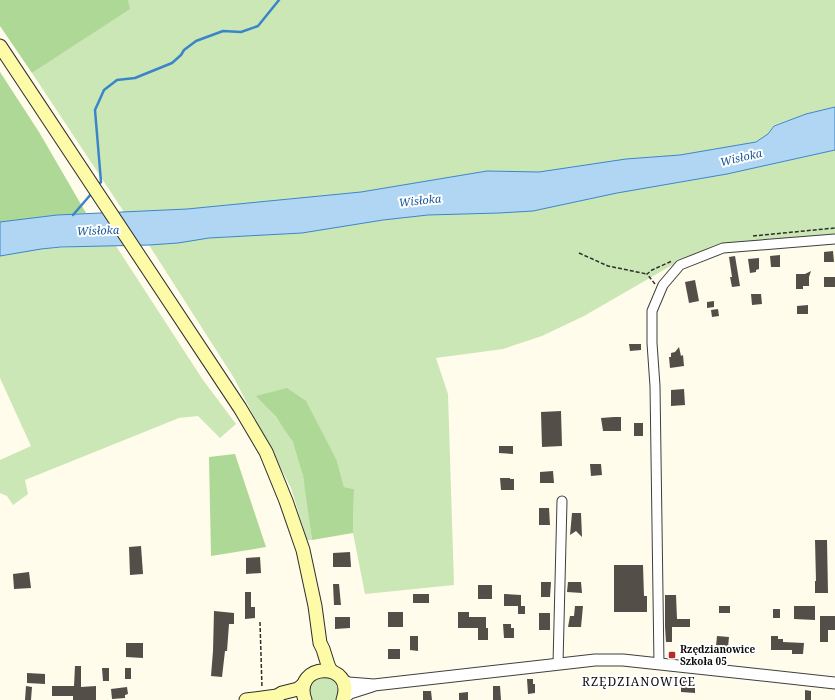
<svg xmlns="http://www.w3.org/2000/svg" width="835" height="700" viewBox="0 0 835 700" font-family="'Noto Serif',serif">
  <rect width="100%" height="100%" fill="#fffceb"/>
  <g fill="#cce7b6">
    <polygon points="128,0 835,0 835,107 806,114 774,125 768,134 756,142 680,155 626,159 539,172 487,171 361,192 187,209 124,212 32,73 129,9"/>
    <path d="M835 150V236L757 244 681 260 584 316 542 336 503 349 436 358 448 394 454 585 365 594 353 533 354 489 344 487 337 461 257 396C268 409 286 427 293 442 305 471 308 509 312 540H307L291 488 234 378 149 245 178 243 209 238 302 233 383 220 428 215 499 213 533 211 617 193 727 174Z"/>
    <polygon points="87,246 116,246 203,380 236,424 220,438 198,416 179,418 25,480 28,494 13,505 7,496 0,493 0,460 31,446 0,378 0,256 41,249"/>
    <path d="M325 675C339 682 340 684 337 700H311L308 693 311 682Z"/>
  </g>
  <g fill="#aed896">
    <polygon points="0,0 128,0 130,9 32,73 0,26"/>
    <polygon points="0,72 39,132 86,213 57,215 0,222"/>
    <polygon points="287,388 306,401 337,461 344,487 354,489 353,533 312,540 303,476 293,442 276,417 256,396"/>
    <polygon points="235,454 266,547 211,556 209,457"/>
  </g>
  <polygon fill="#b1d6f4" stroke="#3a85ca" points="835,107 835,150 727,174 617,193 533,211 499,213 428,215 383,220 302,233 209,238 178,243 149,245 61,247 41,249 0,256 0,222 57,215 187,209 361,192 487,171 539,172 626,159 680,155 756,142 768,134 774,126 806,114"/>
  <g fill="none" stroke-linecap="round" stroke-linejoin="round">
    <g stroke="#3a85ca" stroke-width="2.5">
      <polyline points="97,186 101,182 95,110 104,90 117,80 135,78 172,63 181,55 184,50 196,41 223,31 241,32 258,26 279,0"/>
      <polyline points="73,215 92,193"/>
    </g>
  </g>
  <g fill="#544e48">
    <polygon points="833,251 834,262 824,262 824,252"/>
    <polygon points="780,255 780,267 771,267 770,256"/>
    <polygon points="735,256 740,286 732,287 730,277 732,277 729,257"/>
    <polygon points="759,258 759,269 756,270 756,272 750,273 748,259"/>
    <polygon points="811,271 809,277 809,286 803,286 803,289 796,289 796,274 805,274"/>
    <rect x="824" y="277" width="11" height="10"/>
    <polygon points="695,280 699,301 689,303 685,282"/>
    <polygon points="751,294 761,294 762,304 752,305"/>
    <polygon points="714,301 714,307 707,308 707,302"/>
    <polygon points="808,305 808,314 797,314 797,306"/>
    <polygon points="718,309 719,316 712,317 711,310"/>
    <polygon points="629,344 641,344 641,350 630,351"/>
    <polygon points="679,347 681,356 683,355 684,366 670,368 669,357 671,357 671,353 675,352"/>
    <polygon points="684,389 685,405 671,406 671,390"/>
    <polygon points="561,411 562,446 542,447 541,412"/>
    <polygon points="614,417 621,417 621,431 603,431 601,418"/>
    <rect x="634" y="423" width="9" height="13"/>
    <polygon points="499,446 513,446 513,454 499,453"/>
    <polygon points="590,464 601,464 602,475 591,476"/>
    <polygon points="553,471 554,483 540,483 540,472"/>
    <polygon points="500,478 510,478 510,479 514,479 514,490 501,490"/>
    <polygon points="539,508 549,508 550,525 539,525"/>
    <polygon points="572,513 581,513 582,537 576,531 570,535"/>
    <polygon points="815,540 827,540 828,593 815,593 815,581 816,581"/>
    <polygon points="141,546 143,574 130,575 129,547"/>
    <polygon points="350,552 351,567 333,567 333,553"/>
    <polygon points="260,557 261,573 246,574 246,558"/>
    <polygon points="614,565 643,565 644,596 647,596 647,612 614,612"/>
    <polygon points="29,572 31,588 14,589 13,574"/>
    <polygon points="541,582 551,582 550,597 541,597"/>
    <polygon points="568,582 581,582 582,593 567,592"/>
    <polygon points="333,584 339,584 341,605 334,605"/>
    <rect x="478" y="585" width="14" height="14"/>
    <polygon points="245,592 251,592 251,607 255,607 255,618 245,619"/>
    <rect x="413" y="594" width="16" height="9"/>
    <polygon points="504,594 521,595 521,606 525,606 525,614 518,614 518,606 504,606"/>
    <polygon points="665,595 676,595 677,619 690,619 690,627 672,627 672,642 666,642 665,627"/>
    <polygon points="575,606 583,606 581,627 568,627 570,616 574,616"/>
    <rect x="719" y="606" width="11" height="7"/>
    <polygon points="794,606 815,606 815,620 794,619"/>
    <rect x="773" y="609" width="7" height="9"/>
    <polygon points="214,611 234,613 234,624 229,624 227,651 225,651 222,677 211,676 213,651"/>
    <rect x="388" y="612" width="15" height="15"/>
    <polygon points="458,612 469,612 469,617 486,617 486,628 488,628 488,640 478,640 478,628 458,628"/>
    <rect x="539" y="613" width="11" height="17"/>
    <polygon points="820,616 835,616 835,630 828,630 828,642 820,642"/>
    <polygon points="335,617 350,617 350,628 335,629"/>
    <polygon points="503,624 511,624 511,628 514,628 514,638 504,638"/>
    <polygon points="410,636 418,636 418,651 410,650"/>
    <polygon points="717,636 729,637 728,647 716,646"/>
    <polygon points="771,636 778,636 778,639 783,639 783,642 804,643 803,654 792,654 792,650 771,650"/>
    <polygon points="126,643 143,643 143,658 126,657"/>
    <rect x="388" y="649" width="12" height="10"/>
    <polygon points="75,666 81,666 81,687 96,686 96,700 73,700 73,696 52,696 52,686 74,686"/>
    <polygon points="102,668 109,668 109,681 103,681"/>
    <rect x="125" y="668" width="6" height="11"/>
    <polygon points="27,673 45,674 45,684 27,683"/>
    <polygon points="527,679 533,679 533,684 535,684 535,693 528,694"/>
    <polygon points="681,679 695,680 695,693 681,692"/>
    <polygon points="26,686 32,687 31,700 25,700"/>
    <polygon points="493,686 500,686 501,700 493,700"/>
    <polygon points="127,687 128,694 125,695 125,698 112,699 111,689"/>
    <polygon points="805,690 811,691 811,700 805,700"/>
    <polygon points="423,691 431,691 432,700 423,700"/>
    <polygon points="468,692 468,700 459,700 459,693"/>
  </g>
  <g fill="none" stroke-linecap="round" stroke-linejoin="round">
    <g stroke="#3f3f3f" stroke-width="11">
      <g id="minor">
        <polyline points="558,664 562,501"/>
        <polyline points="659,664 655,386 652,343 652,311 663,285 680,265 723,248 835,239"/>
      </g>
    </g>
    <g stroke="#3f3f3f" stroke-width="13">
      <g id="tertiary">
        <polyline points="342,680 349,683 374,685 595,660 623,660 835,683"/>
        <polyline points="343,699 350,693 372,686"/>
      </g>
    </g>
    <g stroke="#2e2e2e" stroke-width="15">
      <g id="secondary">
        <polyline points="0,46 240,408 266,452 286,501 303,550 315,606 320,643 323,649 328,665 331,671"/>
        <polyline points="246,700 277,696 282,693 298,689 304,684"/>
        <path d="M305 700C291 662 357 660 343 700"/>
      </g>
    </g>
    <g stroke="#2e2e2e" stroke-width="1.5" stroke-dasharray="4 2" stroke-linecap="butt">
      <polyline points="753,236 835,228"/>
      <polyline points="579,253 608,266 647,274"/>
      <polyline points="655,284 647,274 652,270 672,261"/>
      <polyline points="260,622 262,688"/>
    </g>
    <use href="#minor" stroke="#fff" stroke-width="9"/>
    <use href="#tertiary" stroke="#fff" stroke-width="11"/>
    <use href="#secondary" stroke="#fdfaa8" stroke-width="13"/>
  </g>
  <rect fill="#b82c28" stroke="#fff" stroke-width="1.5" x="668" y="651" width="8" height="8" rx="2"/>
  <g text-anchor="middle" dominant-baseline="central" stroke-width="4" stroke-linejoin="round" paint-order="stroke">
    <g font-size="10" font-weight="bold" fill="#0c0c0c" stroke="#fff" text-anchor="start">
      <text x="680" y="649">Rzędzianowice<tspan x="680" dy="12">Szkoła 05</tspan></text>
    </g>
    <g font-size="11" font-style="italic" fill="#19579a" stroke="#fff">
      <text transform="translate(741 157) rotate(-13)">Wisłoka</text>
      <text transform="translate(420 200) rotate(-6)">Wisłoka</text>
      <text transform="translate(98 230) rotate(-2)">Wisłoka</text>
    </g>
    <g font-size="12" letter-spacing="1" fill="#0c0c0c" stroke="#fff">
      <text x="639" y="681">RZĘDZIANOWICE</text>
    </g>
  </g>
</svg>
